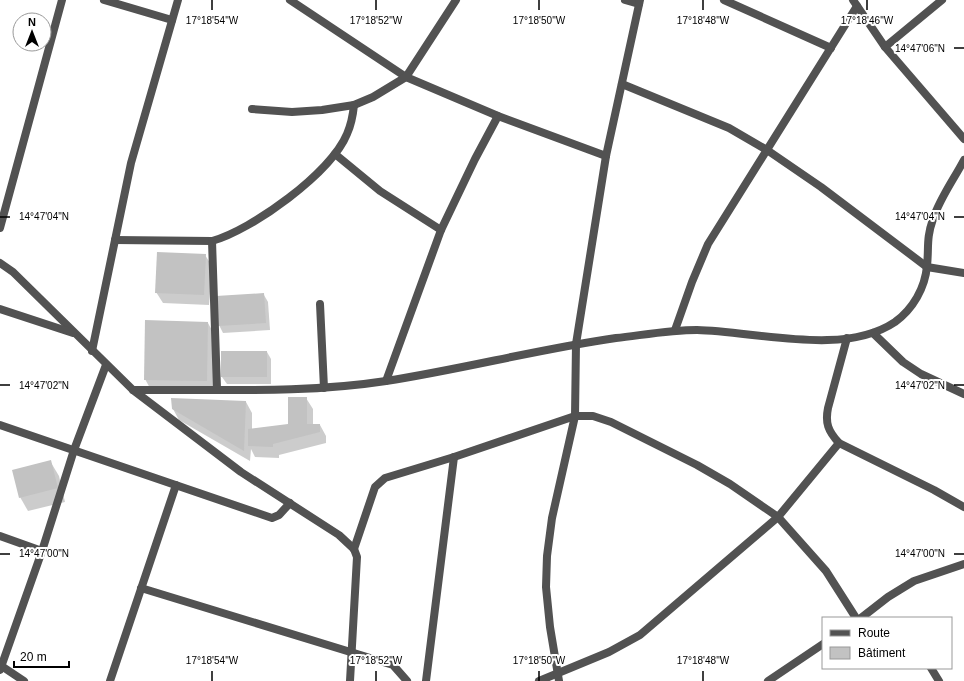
<svg xmlns="http://www.w3.org/2000/svg" width="964" height="681" viewBox="0 0 964 681" font-family="Helvetica,sans-serif">
  <rect width="100%" height="100%" fill="#fff"/>
  <g fill="#0003">
    <polygon points="205,255 212,266 209,305 163,303 156,292"/>
    <polygon points="264,295 268,302 270,330 223,333 219,325"/>
    <polygon points="208,323 214,334 213,392 151,390 145,379"/>
    <polygon points="267,352 271,359 271,384 227,384 222,377"/>
    <polygon points="306,398 313,409 313,425 320,425 326,436 326,443 279,455 279,458 255,457 251,449 250,461 179,420 173,409 246,402 252,413 252,430 289,425"/>
    <polygon points="50,461 59,476 65,502 28,511 20,497"/>
  </g>
  <g fill="#c2c2c2">
    <polygon points="157,252 206,254 204,295 155,293"/>
    <polygon points="264,293 266,323 218,326 216,296"/>
    <polygon points="145,320 208,322 207,381 144,380"/>
    <rect x="221" y="351" width="46" height="26"/>
    <polygon points="288,397 307,397 307,424 320,424 320,432 273,444 273,447 248,446 248,429 288,424"/>
    <polygon points="171,398 246,401 244,451 172,409"/>
    <polygon points="51,460 58,488 19,498 12,470"/>
  </g>
  <g fill="none" stroke-linecap="round" stroke-linejoin="round">
    <g stroke="#525252" stroke-width="8">
      <polyline points="104,0 172,20"/>
      <polyline points="290,0 406,77 498,116 606,156"/>
      <polyline points="625,0 639,4"/>
      <polyline points="724,0 831,48"/>
      <polyline points="853,0 885,47 964,139"/>
      <polyline points="885,47 942,0"/>
      <polyline points="622,84 729,128 767,150 821,187 927,267 964,273"/>
      <polyline points="252,109 292,112 322,110 354,105 373,97 406,77 456,0"/>
      <polyline points="335,154 380,191 441,230"/>
      <polyline points="0,228 62,0"/>
      <path d="M115 240 212 241C252 230 331 173 347 134 351 125 353 115 354 105"/>
      <polyline points="212,241 217,389"/>
      <polyline points="0,263 13,272 133,390 241,472 339,535 354,549 357,557 350,681"/>
      <polyline points="320,304 324,388"/>
      <polyline points="0,309 73,333"/>
      <polyline points="675,330 692,282 708,244 857,6"/>
      <polyline points="873,333 903,362 921,374 964,394"/>
      <path d="M847 338 828 408C825 423 828 431 839 443L934 490 964 507"/>
      <polyline points="92,351 131,163 178,0"/>
      <polyline points="386,381 441,230 475,159 498,116"/>
      <path d="M133 390C217 389 302 394 386 381 463 369 539 349 616 338 643 335 670 330 697 330 755 331 843 357 895 322 913 309 925 288 927 266 929 247 926 239 933 219 940 198 954 179 964 160"/>
      <polyline points="0,425 272,518 279,515 290,503"/>
      <polyline points="0,536 42,551"/>
      <polyline points="354,549 375,487 385,478 454,457 575,416 593,416 611,422 697,465 730,484 778,517 826,571 856,618"/>
      <polyline points="141,588 393,665 407,681"/>
      <polyline points="861,618 888,597 914,581 964,564"/>
      <polyline points="0,665 24,681"/>
      <polyline points="931,668 939,681"/>
      <polyline points="0,670 42,551 74,450 106,365"/>
      <polyline points="110,681 176,485"/>
      <polyline points="426,681 454,457"/>
      <polyline points="539,681 609,652 640,635 778,517 839,443"/>
      <polyline points="559,681 550,627 546,587 547,556 552,518 575,416 576,344 606,156 640,0"/>
      <polyline points="768,681 823,644"/>
    </g>
  </g>
  <path fill="none" stroke="#000" stroke-width="1.5" d="M212 0V10M376 0V10M539 0V10M703 0V10M867 0V10M954 48H964M0 217H10M954 217H964M0 385H10M954 385H964M0 554H10M954 554H964M212 671V681M376 671V681M539 671V681M703 671V681"/>
  <g font-size="10" text-anchor="middle" fill="#000" stroke="#fff" stroke-width="4" stroke-linejoin="round" paint-order="stroke">
    <text x="212" y="24">17°18'54"W</text>
    <text x="376" y="24">17°18'52"W</text>
    <text x="539" y="24">17°18'50"W</text>
    <text x="703" y="24">17°18'48"W</text>
    <text x="867" y="24">17°18'46"W</text>
    <text x="920" y="52">14°47'06"N</text>
    <text x="44" y="220">14°47'04"N</text>
    <text x="920" y="220">14°47'04"N</text>
    <text x="44" y="389">14°47'02"N</text>
    <text x="920" y="389">14°47'02"N</text>
    <text x="44" y="557">14°47'00"N</text>
    <text x="920" y="557">14°47'00"N</text>
    <text x="212" y="664">17°18'54"W</text>
    <text x="376" y="664">17°18'52"W</text>
    <text x="539" y="664">17°18'50"W</text>
    <text x="703" y="664">17°18'48"W</text>
  </g>
  <rect x="822" y="617" width="130" height="52" fill="#ffffff" stroke="#999999"/>
  <rect x="830" y="630" width="20" height="6" fill="#525252" stroke="#999999"/>
  <text x="858" y="637" font-size="12" fill="#000000">Route</text>
  <rect x="830" y="647" width="20" height="12" fill="#c2c2c2" stroke="#999999"/>
  <text x="858" y="657" font-size="12" fill="#000000">Bâtiment</text>
  <g transform="translate(32 32)"><circle r="19" fill="#ffffff" stroke="#999999"/>
  <path d="M0-3L7 15L0 10L-7 15Z" fill="#000000"/>
  <text y="-6" font-size="11" font-weight="bold" text-anchor="middle" fill="#000000">N</text>
  </g>
  <path d="M14 661v6h55v-6" fill="none" stroke="#000000" stroke-width="2"/>
  <text x="20" y="661" font-size="12" fill="#000000" stroke="#ffffff" stroke-width="3" paint-order="stroke">20 m</text>
</svg>
